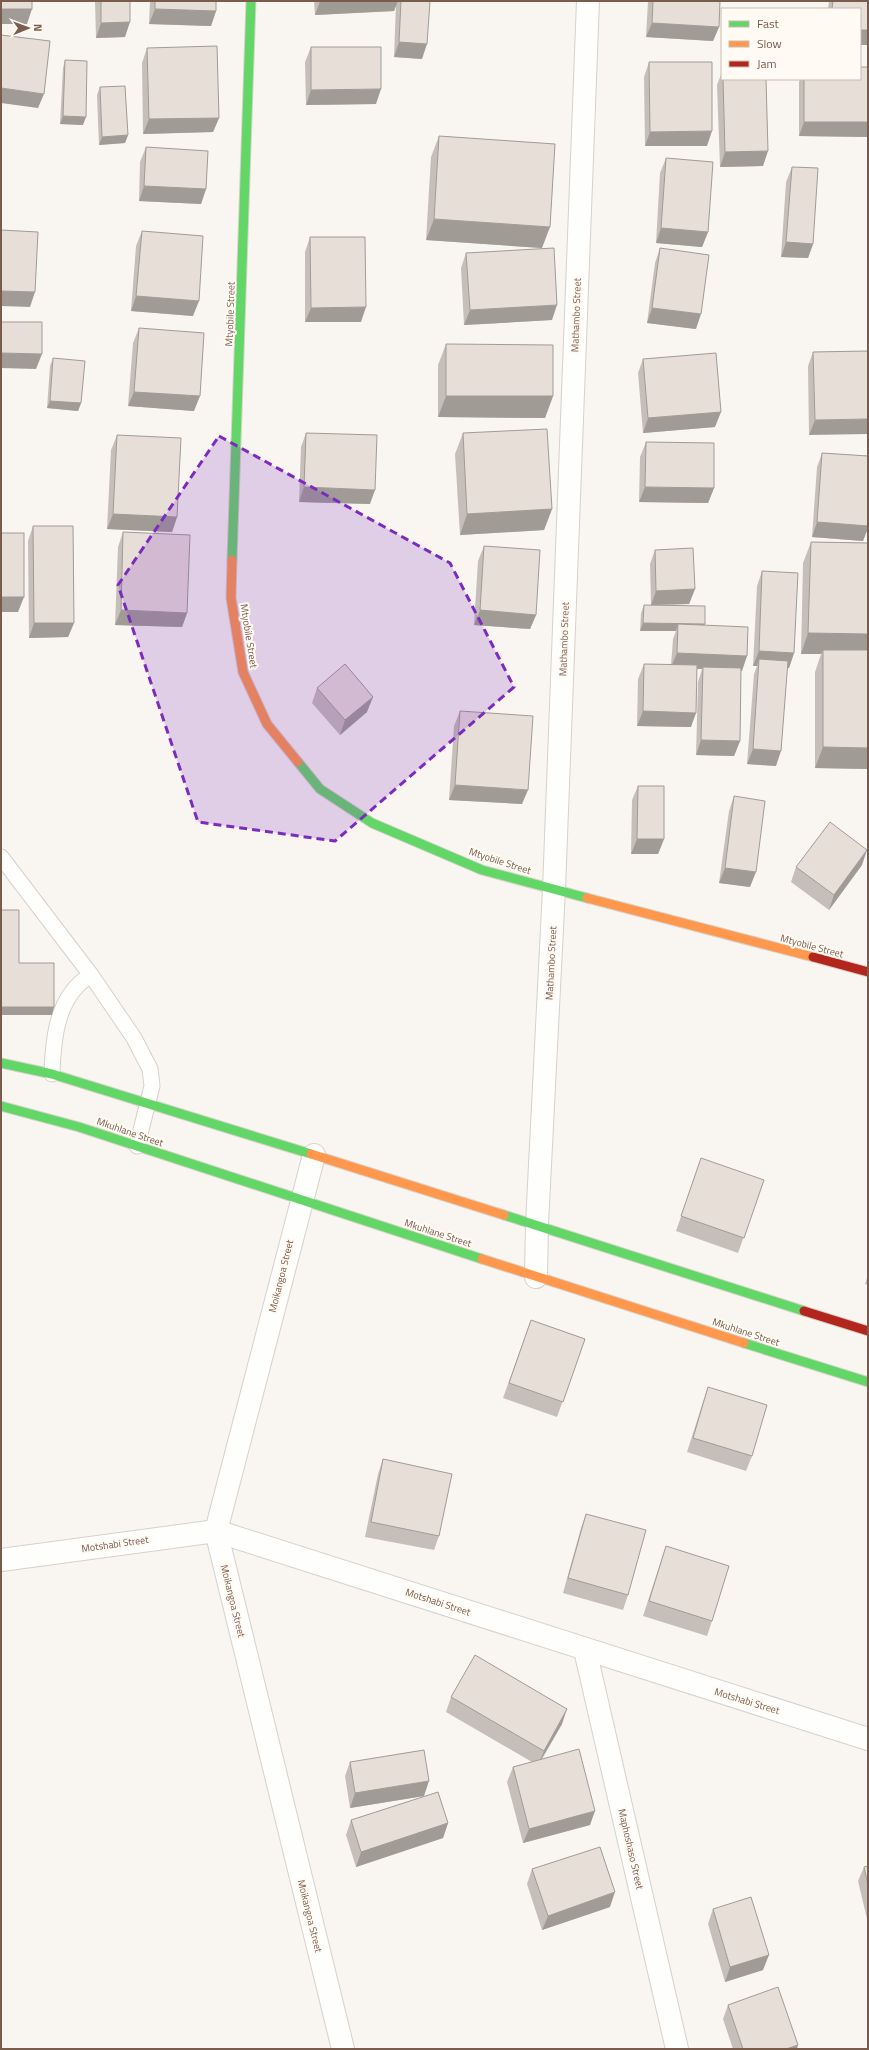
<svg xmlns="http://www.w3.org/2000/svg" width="869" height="2050" viewBox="0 0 869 2050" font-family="'Titillium Web',sans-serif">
  <rect width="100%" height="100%" fill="#f9f5f0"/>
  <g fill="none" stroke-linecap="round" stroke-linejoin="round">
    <g stroke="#d7d1cb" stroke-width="17">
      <g id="lane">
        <polyline points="1,857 91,975 134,1038 150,1069 152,1086 137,1146"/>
        <path d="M52 1074C53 1038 57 995 91 975"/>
      </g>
    </g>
    <g stroke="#d7d1cb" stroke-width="24">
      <g id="street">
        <polyline points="314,1155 216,1531 343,2049"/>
        <polyline points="536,1277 537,1224 554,889 588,1"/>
        <polyline points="1,1560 216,1531 868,1739"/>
        <polyline points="585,1650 677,2049"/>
      </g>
    </g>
    <g stroke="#d9d2cb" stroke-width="11">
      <g id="fast">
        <polyline points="232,560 251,1"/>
        <polyline points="298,762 320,789 372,823 482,870 587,898"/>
        <polyline points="1,1063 52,1074 311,1154"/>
        <polyline points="1,1106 79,1127 482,1259"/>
        <polyline points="504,1215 804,1311"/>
        <polyline points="744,1343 868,1382"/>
      </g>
    </g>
    <g stroke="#d9d2cb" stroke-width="11">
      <g id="slow">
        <polyline points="232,560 231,598 243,672 267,724 298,762"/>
        <polyline points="587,898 813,957"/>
        <polyline points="311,1154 504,1215"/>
        <polyline points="482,1259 744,1343"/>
      </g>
    </g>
    <g stroke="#d9d2cb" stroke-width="11">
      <g id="jam">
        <polyline points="813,957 868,972"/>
        <polyline points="804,1311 868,1331"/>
      </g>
    </g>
    <use href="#lane" stroke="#fefefd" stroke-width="15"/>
    <use href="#street" stroke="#fefefd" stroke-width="22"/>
    <use href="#fast" stroke="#63d668" stroke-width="9"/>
    <use href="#slow" stroke="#ff974d" stroke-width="9"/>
    <use href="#jam" stroke="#b3261e" stroke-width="9"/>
  </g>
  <g fill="#c6bfb9">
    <polygon points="95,1 130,1 125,37 96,38"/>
    <polygon points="150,1 216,1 216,11 211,26 149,24"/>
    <polygon points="314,1 430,1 422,59 394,57 396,4 394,11 315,15"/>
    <polygon points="648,1 720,1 719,27 713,41 646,37"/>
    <polygon points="829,1 868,1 868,45 860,45 860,9 828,9"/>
    <polygon points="311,47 376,104 306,105 305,62"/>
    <polygon points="147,48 219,118 213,132 143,134 142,63"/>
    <polygon points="65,60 83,125 60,124 63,68"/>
    <polygon points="649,62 707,146 645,146 644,77"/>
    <polygon points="868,67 868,137 799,136 799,82 800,79 860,79"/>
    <polygon points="722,72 722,79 766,79 763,166 720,167 717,85"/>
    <polygon points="100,87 128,135 125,143 99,145 97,95"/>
    <polygon points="439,136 542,248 426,240 431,157"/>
    <polygon points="146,147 206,189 201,204 139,201 140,162"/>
    <polygon points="666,158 708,232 702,247 656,243 660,173"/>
    <polygon points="792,167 813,244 808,258 781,257 786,182"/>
    <polygon points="142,231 193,316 131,311 136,246"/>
    <polygon points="310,237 361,322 305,322 305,252"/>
    <polygon points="660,248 696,329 647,323 655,263"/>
    <polygon points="466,253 552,320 464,325 461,268"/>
    <polygon points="139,328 194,411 128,406 133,343"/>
    <polygon points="446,344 553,396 545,418 438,417 438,365"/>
    <polygon points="868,351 809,435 808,366 813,352"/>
    <polygon points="53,358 81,403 78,411 47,408 50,366"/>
    <polygon points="643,359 715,427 643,433 638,373"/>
    <polygon points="306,433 370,504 299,502 301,447"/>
    <polygon points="463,433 552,509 544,530 460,535 455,454"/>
    <polygon points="117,435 177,517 172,532 107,529 111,450"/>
    <polygon points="646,442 714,488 708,503 639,502 640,457"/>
    <polygon points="822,453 868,456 868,528 863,541 812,537 817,467"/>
    <polygon points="33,526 74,623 68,637 29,638 28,541"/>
    <polygon points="123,532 187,613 182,627 115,625 118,547"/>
    <polygon points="811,542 868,543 868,769 815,768 815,672 821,654 801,654 803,563"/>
    <polygon points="484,546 536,615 530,629 474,625 478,561"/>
    <polygon points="655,550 695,589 689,604 654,605 705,625 742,671 741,671 740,741 734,756 696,755 698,682 702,669 697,669 691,727 637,726 638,679 644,664 671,665 673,639 676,631 640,631 641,613 644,605 651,605 650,564"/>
    <polygon points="762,571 794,653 789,668 787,668 776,766 747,764 754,674 757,666 753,666 757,586"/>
    <polygon points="317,688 367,712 340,735 312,703"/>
    <polygon points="460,711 522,804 449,800 454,726"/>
    <polygon points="638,786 664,839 658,854 631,854 632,800"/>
    <polygon points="734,796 750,887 719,883 729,811"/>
    <polygon points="862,865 829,910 791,882 796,867"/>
    <polygon points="696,1173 764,1180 738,1253 676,1231"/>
    <polygon points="868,1275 868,1285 865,1284"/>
    <polygon points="531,1320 585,1339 557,1417 503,1398"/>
    <polygon points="708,1387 752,1456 746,1471 687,1452 703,1402"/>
    <polygon points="383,1459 439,1536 434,1550 365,1537 378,1474"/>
    <polygon points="586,1514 628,1595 623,1610 563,1593 581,1528"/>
    <polygon points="666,1546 712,1621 707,1636 643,1616 661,1561"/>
    <polygon points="451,1697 562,1724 542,1759 590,1825 523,1843 507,1782 513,1767 532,1762 446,1712"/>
    <polygon points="350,1762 424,1796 350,1808 345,1776"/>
    <polygon points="351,1820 448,1823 443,1838 356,1867 346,1835"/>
    <polygon points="868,1866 868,1923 858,1881 864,1867"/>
    <polygon points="532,1869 610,1907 542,1930 527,1884"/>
    <polygon points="713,1909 763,1970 725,1982 708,1924"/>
    <polygon points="728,2005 797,2049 733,2049 723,2019"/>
  </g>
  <g fill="#a19b96">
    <polygon points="320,1 398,1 394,11 315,15"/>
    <polygon points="1,9 32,9 27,24 1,24"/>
    <polygon points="155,9 216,11 211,26 149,24"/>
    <polygon points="130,22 125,37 96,38 101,23"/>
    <polygon points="652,23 719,27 713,41 646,37"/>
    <rect x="860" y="30" width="8" height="15"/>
    <polygon points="399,42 427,44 422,59 394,57"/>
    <polygon points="1,88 44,94 38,108 1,103"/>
    <polygon points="381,89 376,104 306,105 311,90"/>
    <polygon points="63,116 86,117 83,125 60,124"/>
    <polygon points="219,118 213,132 143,134 149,119"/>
    <polygon points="804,122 868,122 868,137 799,136"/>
    <polygon points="712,131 707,146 645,146 650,132"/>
    <polygon points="128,135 125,143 99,145 102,137"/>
    <polygon points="768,151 763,166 720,167 725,152"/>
    <polygon points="144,186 206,189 201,204 139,201"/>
    <polygon points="434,219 550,227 542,248 426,240"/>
    <polygon points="661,228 708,232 702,247 656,243"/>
    <polygon points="786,242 813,244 808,258 781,257"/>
    <polygon points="1,291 35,292 30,307 1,306"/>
    <polygon points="136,296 199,301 193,316 131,311"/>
    <polygon points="557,305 552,320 464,325 470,310"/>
    <polygon points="366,307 361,322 305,322 311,308"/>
    <polygon points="652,308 701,314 696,329 647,323"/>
    <polygon points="1,353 42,354 36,369 1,368"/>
    <polygon points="134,392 200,396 194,411 128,406"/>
    <polygon points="446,396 553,396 545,418 438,417"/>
    <polygon points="50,401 81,403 78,411 47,408"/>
    <polygon points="721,412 715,427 643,433 648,418"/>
    <polygon points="868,419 868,434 809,435 815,420"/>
    <polygon points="304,487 375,490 370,504 299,502"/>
    <polygon points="645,487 714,488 708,503 639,502"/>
    <polygon points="552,509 544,530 460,535 467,514"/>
    <polygon points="113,514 177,517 172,532 107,529"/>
    <polygon points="817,522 868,526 868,528 863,541 812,537"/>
    <polygon points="695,589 689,604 651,605 656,591"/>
    <polygon points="1,597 24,597 18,612 1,612"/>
    <polygon points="121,610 187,613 182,627 115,625"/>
    <polygon points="480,610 536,615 530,629 474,625"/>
    <polygon points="34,623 74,623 68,637 29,638"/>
    <polygon points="643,623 705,624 702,632 678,624 676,631 640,631"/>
    <polygon points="808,633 868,634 868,656 823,650 821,654 801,654"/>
    <polygon points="759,651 794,653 789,668 759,666 759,659 757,666 753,666"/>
    <polygon points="677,653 747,656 742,671 703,669 703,667 702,669 671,667"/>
    <polygon points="373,697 367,712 340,735 345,720"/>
    <polygon points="643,711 696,713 691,727 637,726"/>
    <polygon points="701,740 740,741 734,756 696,755"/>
    <polygon points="823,747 868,748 868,769 815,768"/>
    <polygon points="753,749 781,751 776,766 747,764"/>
    <polygon points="455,785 528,790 522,804 449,800"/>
    <polygon points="637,839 664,839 658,854 631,854"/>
    <polygon points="867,850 862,865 829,910 834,895"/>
    <polygon points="725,868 756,872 750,887 719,883"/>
    <polygon points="1,1007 54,1007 52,1015 1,1015"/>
    <polygon points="567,1709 562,1724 538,1765 544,1751"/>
    <polygon points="429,1781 424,1796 350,1808 355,1793"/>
    <polygon points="595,1811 590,1825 523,1843 529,1829"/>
    <polygon points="448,1823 443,1838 356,1867 361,1852"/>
    <polygon points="615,1892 610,1907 542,1930 548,1916"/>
    <polygon points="769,1955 763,1970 725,1982 730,1967"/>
    <polygon points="798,2045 797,2049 786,2049"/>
  </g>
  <g fill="#e6ded7" stroke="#a19b96">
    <rect x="1" y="1" width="31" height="8"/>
    <polygon points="101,1 130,1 130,22 101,23"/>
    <polygon points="155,1 216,1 216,11 155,9"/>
    <polygon points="401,1 430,1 427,44 399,42"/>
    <polygon points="653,1 720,1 719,27 652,23"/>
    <polygon points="833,1 868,1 868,30 860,30 860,9 832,9"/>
    <polygon points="1,35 50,41 44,94 1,88"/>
    <polygon points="217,46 219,118 149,119 147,48"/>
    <polygon points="311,47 381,47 381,89 311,90"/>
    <polygon points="65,60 87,61 86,117 63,116"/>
    <polygon points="649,62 712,62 712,131 650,132"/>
    <polygon points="860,67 868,67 868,122 804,122 804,79 860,79"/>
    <polygon points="723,79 766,79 768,151 725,152"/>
    <polygon points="125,86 128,135 102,137 100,87"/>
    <polygon points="439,136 555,144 550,227 434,219"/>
    <polygon points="146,147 208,151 206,189 144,186"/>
    <polygon points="666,158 713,162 708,232 661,228"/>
    <polygon points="792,167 818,168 813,244 786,242"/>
    <polygon points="1,230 38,232 35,292 1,291"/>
    <polygon points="142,231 203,236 199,301 136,296"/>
    <polygon points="310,237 365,237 366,307 311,308"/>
    <polygon points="554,248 557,305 470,310 466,253"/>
    <polygon points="660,248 709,255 701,314 652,308"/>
    <polygon points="1,322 42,322 42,354 1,353"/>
    <polygon points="139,328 204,333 200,396 134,392"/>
    <polygon points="446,344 553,345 553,396 446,396"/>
    <polygon points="868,351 868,419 815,420 813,352"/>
    <polygon points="716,353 721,412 648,418 643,359"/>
    <polygon points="53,358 85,361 81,403 50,401"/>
    <polygon points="547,429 552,509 467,514 463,433"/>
    <polygon points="306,433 377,435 375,490 304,487"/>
    <polygon points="117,435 181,438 177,517 113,514"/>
    <polygon points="646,442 714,443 714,488 645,487"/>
    <polygon points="822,453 868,456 868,526 817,522"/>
    <polygon points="33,526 73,526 74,623 34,623"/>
    <polygon points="123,532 190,535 187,613 121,610"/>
    <rect x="1" y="533" width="23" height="64"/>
    <polygon points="811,542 868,543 868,634 808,633"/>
    <polygon points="484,546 540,550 536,615 480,610"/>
    <polygon points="693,548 695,589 656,591 655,550"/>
    <polygon points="762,571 798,573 794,653 759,651"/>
    <polygon points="644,605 705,606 705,624 643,623"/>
    <polygon points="678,624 748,627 747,656 677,653"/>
    <polygon points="823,650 868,650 868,748 823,747"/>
    <polygon points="759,659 788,661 781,751 753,749"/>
    <polygon points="345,664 373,697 345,720 317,688"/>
    <polygon points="644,664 697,665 696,713 643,711"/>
    <polygon points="703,667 741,668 740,741 701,740"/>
    <polygon points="460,711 533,716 528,790 455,785"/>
    <polygon points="638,786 664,786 664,839 637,839"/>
    <polygon points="734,796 765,801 756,872 725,868"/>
    <polygon points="830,822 867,850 834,895 796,867"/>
    <polygon points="1,910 19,910 19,963 54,963 54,1007 1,1007"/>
    <polygon points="701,1158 764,1180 744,1238 681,1216"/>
    <polygon points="531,1320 585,1339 563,1402 509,1383"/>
    <polygon points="708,1387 767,1405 752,1456 693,1438"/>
    <polygon points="383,1459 452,1474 439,1536 371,1522"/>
    <polygon points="586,1514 646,1530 628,1595 568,1578"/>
    <polygon points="666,1546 729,1566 712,1621 649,1601"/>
    <polygon points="475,1655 567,1709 544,1751 451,1697"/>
    <polygon points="579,1749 595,1811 529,1829 513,1767"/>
    <polygon points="424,1750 429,1781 355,1793 350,1762"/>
    <polygon points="438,1792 448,1823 361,1852 351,1820"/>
    <polygon points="600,1847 615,1892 548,1916 532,1869"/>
    <polygon points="868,1866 868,1885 864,1867"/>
    <polygon points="751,1897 769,1955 730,1967 713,1909"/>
    <polygon points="778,1987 798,2045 786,2049 743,2049 728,2005"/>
  </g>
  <path fill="#7b2cbf" fill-opacity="0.2" stroke="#7b2cbf" stroke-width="3" stroke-dasharray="8 5" stroke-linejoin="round" d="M219 436 450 563 514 687 335 841 198 822 118 585Z"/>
  <g text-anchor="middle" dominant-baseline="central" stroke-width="4" stroke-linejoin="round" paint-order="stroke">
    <g font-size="10" fill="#7a5c4d" stroke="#fffaf3">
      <text transform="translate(230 314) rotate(-88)">Mtyobile Street</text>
      <text transform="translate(576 315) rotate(-88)">Mathambo Street</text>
      <text transform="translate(249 636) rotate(81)">Mtyobile Street</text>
      <text transform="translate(564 639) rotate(-88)">Mathambo Street</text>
      <text transform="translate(500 861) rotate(18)">Mtyobile Street</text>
      <text transform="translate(812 946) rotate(15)">Mtyobile Street</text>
      <text transform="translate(551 963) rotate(-87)">Mathambo Street</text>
      <text transform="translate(130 1132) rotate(19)">Mkuhlane Street</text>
      <text transform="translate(438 1233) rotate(18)">Mkuhlane Street</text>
      <text transform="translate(281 1276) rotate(-76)">Moikangoa Street</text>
      <text transform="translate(746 1332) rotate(18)">Mkuhlane Street</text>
      <text transform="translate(115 1544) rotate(-8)">Motshabi Street</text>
      <text transform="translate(233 1601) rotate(76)">Moikangoa Street</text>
      <text transform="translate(438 1602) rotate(18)">Motshabi Street</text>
      <text transform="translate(747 1701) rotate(17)">Motshabi Street</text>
      <text transform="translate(631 1849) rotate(77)">Maphoshaso Street</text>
      <text transform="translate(310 1916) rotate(76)">Moikangoa Street</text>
    </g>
  </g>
  <rect width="869" height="2050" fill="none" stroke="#7a5c4d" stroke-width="4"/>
  <rect x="721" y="8" width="140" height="72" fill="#fffaf3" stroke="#cabbb1"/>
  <rect x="729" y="21" width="20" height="6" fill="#63d668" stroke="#cabbb1"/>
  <text x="757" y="28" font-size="12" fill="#7a5c4d">Fast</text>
  <rect x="729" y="41" width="20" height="6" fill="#ff974d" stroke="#cabbb1"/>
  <text x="757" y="48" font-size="12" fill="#7a5c4d">Slow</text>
  <rect x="729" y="61" width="20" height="6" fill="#b3261e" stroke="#cabbb1"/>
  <text x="757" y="68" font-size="12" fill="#7a5c4d">Jam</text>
  <g transform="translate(28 28) rotate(89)" stroke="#fffaf3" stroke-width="3" paint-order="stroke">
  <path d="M0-3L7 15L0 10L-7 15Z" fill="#7a5c4d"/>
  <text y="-6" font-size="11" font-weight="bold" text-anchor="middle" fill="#7a5c4d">N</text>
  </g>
</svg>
